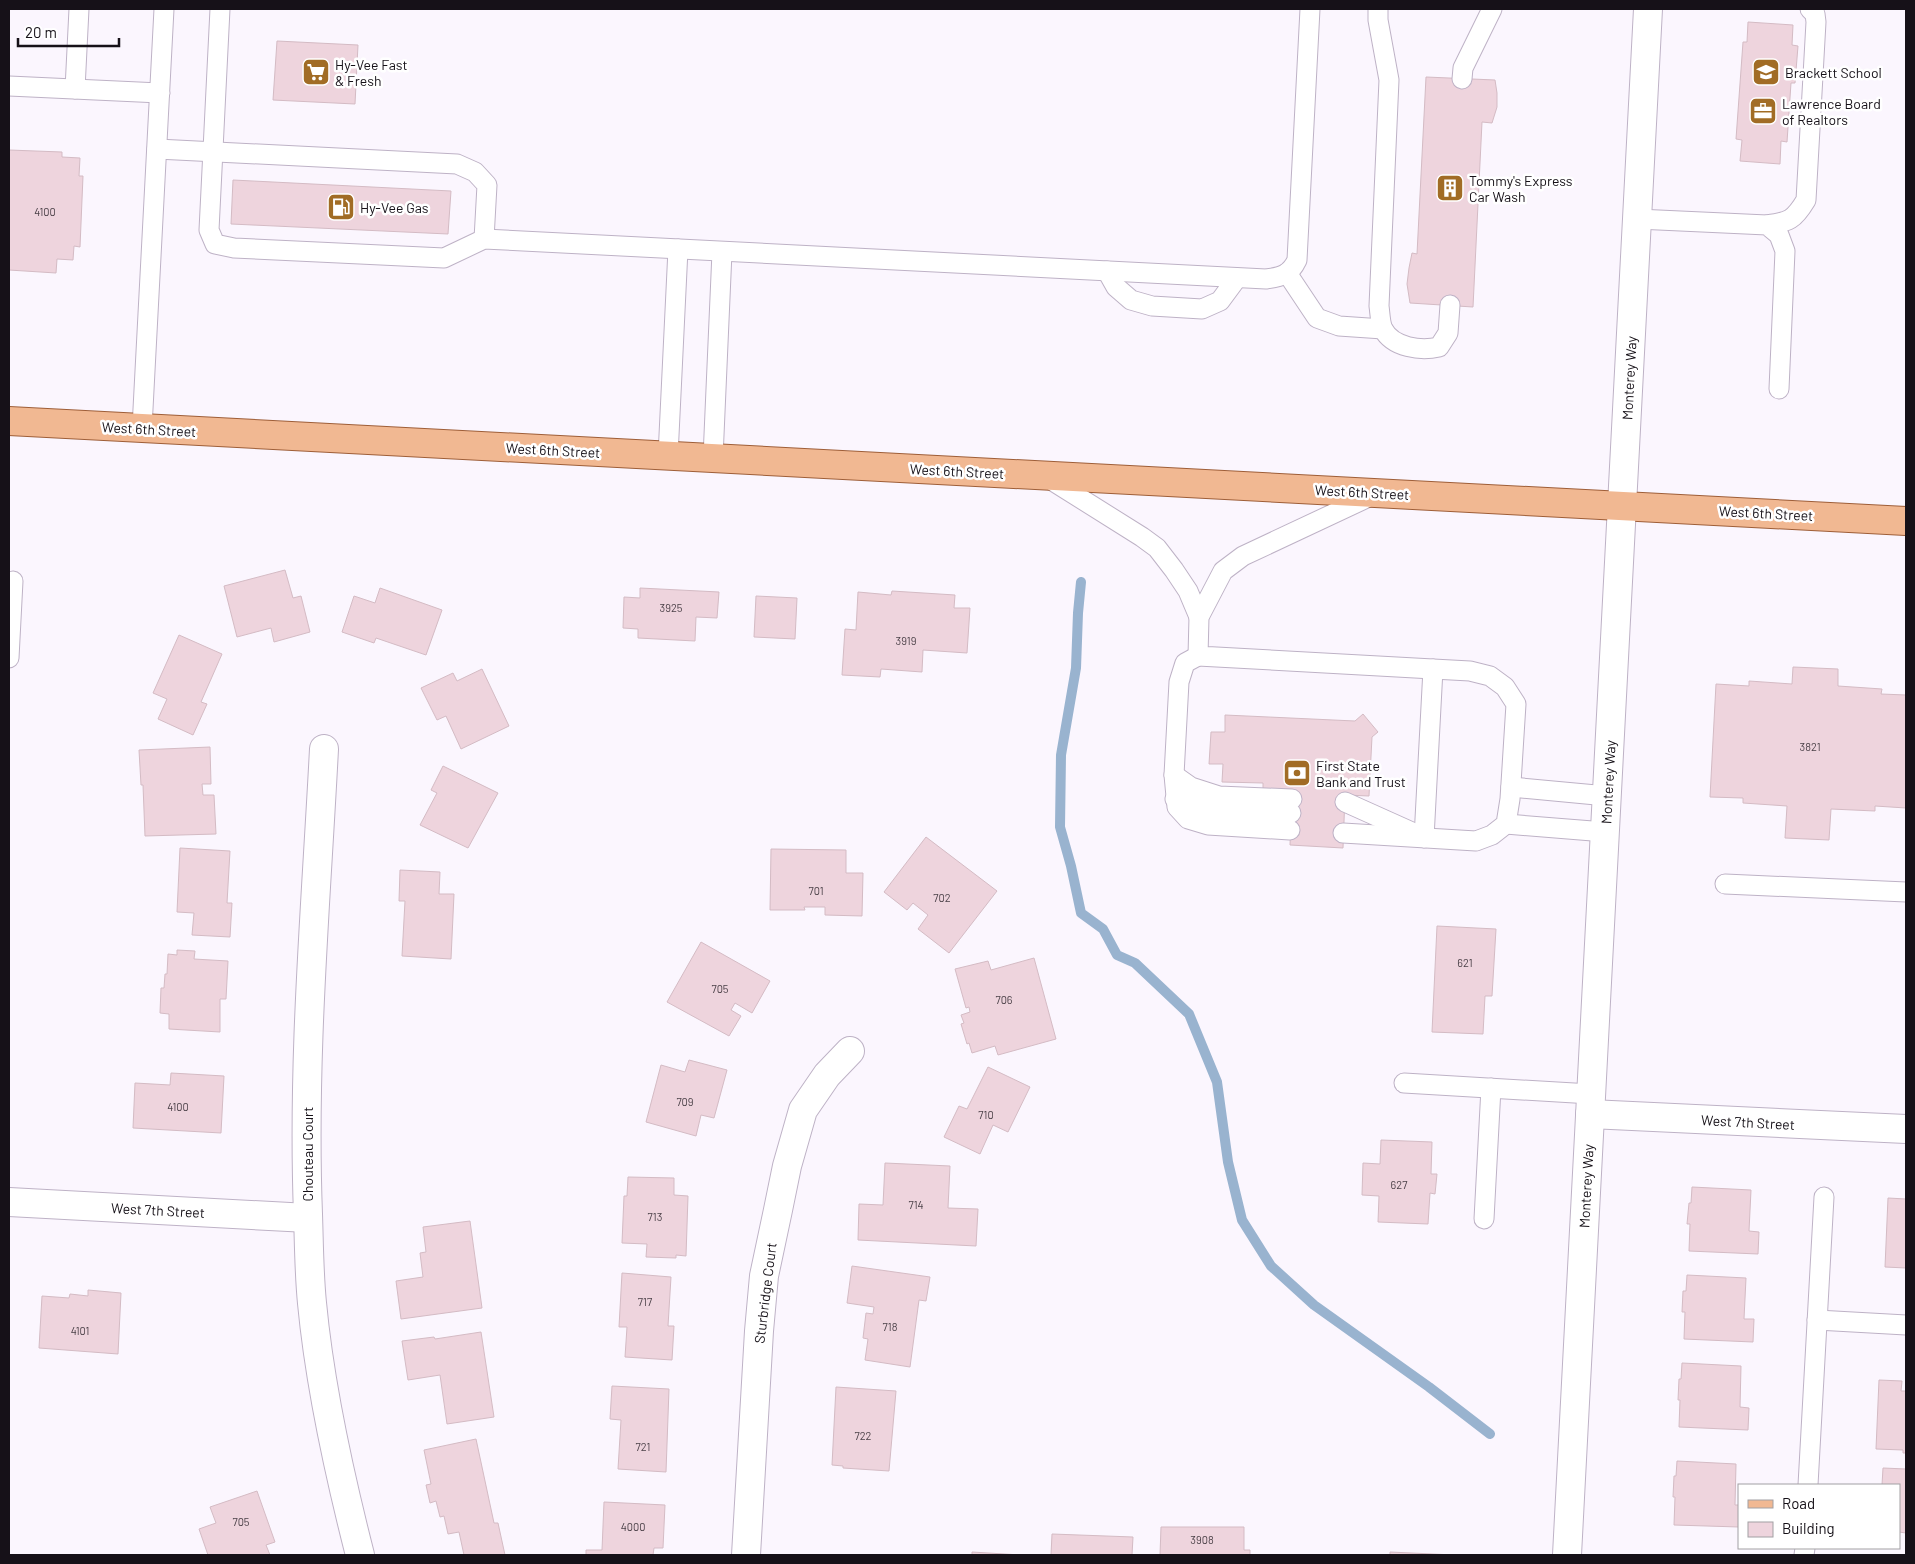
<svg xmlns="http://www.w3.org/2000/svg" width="1915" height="1564" viewBox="0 0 1915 1564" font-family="Barlow,sans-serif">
  <rect width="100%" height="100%" fill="#fbf6fe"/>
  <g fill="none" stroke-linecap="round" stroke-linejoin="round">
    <polyline stroke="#99b3cf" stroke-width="10" points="1081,582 1078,613 1076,668 1061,755 1060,827 1071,866 1081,913 1103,929 1117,955 1135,963 1189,1014 1217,1082 1228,1162 1242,1220 1271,1266 1314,1305 1429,1387 1490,1434"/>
  </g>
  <g fill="#eed4dd" stroke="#d4bbc4">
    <polygon points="1748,22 1793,25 1792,45 1798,46 1795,83 1791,83 1787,142 1781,141 1780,164 1740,161 1742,140 1736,139 1743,42 1747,42"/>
    <polygon points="277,41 358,45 355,104 273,100"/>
    <polygon points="1426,77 1495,80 1497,93 1497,107 1492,123 1482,122 1473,307 1410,303 1407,284 1409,268 1412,253 1417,254"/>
    <polygon points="9,150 62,152 62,157 80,158 79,176 83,176 80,247 74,246 73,260 57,259 56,273 9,270"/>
    <polygon points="233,180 451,191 448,234 231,224"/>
    <polygon points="285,570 293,598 301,596 310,632 274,642 271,628 237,637 224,586"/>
    <polygon points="380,588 442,610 426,655 376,638 374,643 342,632 354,596 375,603"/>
    <polygon points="640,588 719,592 717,618 696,617 695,641 638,638 638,629 623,628 624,597 640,598"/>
    <polygon points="892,591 955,595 954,608 970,608 967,653 923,650 922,672 881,669 880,677 842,675 845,629 856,630 858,592 891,595"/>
    <polygon points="756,596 797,598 795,639 754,637"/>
    <polygon points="179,635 222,654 201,702 207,704 193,735 158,719 167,699 153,693"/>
    <polygon points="1793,667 1838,669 1838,686 1882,689 1881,694 1906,695 1906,808 1875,806 1875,811 1831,809 1829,840 1785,838 1787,806 1743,803 1743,798 1710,797 1716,684 1749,686 1749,681 1792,684"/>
    <polygon points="482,669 509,726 461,749 446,716 437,720 421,688 453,673 457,681"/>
    <polygon points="1363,714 1378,732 1372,737 1369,796 1345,795 1343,848 1290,845 1292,793 1263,792 1263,783 1222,782 1223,764 1209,764 1211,732 1225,732 1225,715 1355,721"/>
    <polygon points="210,747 211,784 202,784 203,795 214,795 216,834 145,836 143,785 141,785 139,750"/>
    <polygon points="443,766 498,793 468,848 420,825 437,793 431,790"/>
    <polygon points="926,837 997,891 949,953 918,929 928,915 913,903 907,910 884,892"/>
    <polygon points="180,848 230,851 227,903 232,903 230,937 192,935 194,913 177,912"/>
    <polygon points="771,849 846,850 846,873 863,873 862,916 825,915 825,907 804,907 805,910 770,910"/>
    <polygon points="400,870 440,872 439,894 454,894 451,959 402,956 405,901 399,901"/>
    <polygon points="1437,926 1496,929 1492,996 1485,996 1483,1034 1432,1032"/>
    <polygon points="701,942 770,981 752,1013 735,1003 731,1010 741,1016 729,1036 667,1002"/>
    <polygon points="177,950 195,951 194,959 228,961 226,999 220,999 220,1032 169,1029 169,1014 160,1013 161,988 164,988 165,974 167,974 168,954 177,955"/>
    <polygon points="1034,958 1056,1039 998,1055 995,1046 972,1053 969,1043 967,1044 961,1024 964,1023 961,1015 970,1012 969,1007 966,1008 955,969 988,961 991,970"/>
    <polygon points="689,1060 727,1070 714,1118 701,1115 696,1136 646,1122 661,1065 685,1072"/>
    <polygon points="988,1067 1030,1087 1008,1132 993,1125 980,1154 944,1137 959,1106 967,1109"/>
    <polygon points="171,1073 224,1076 221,1133 133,1128 135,1083 170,1085"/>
    <polygon points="1381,1140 1432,1142 1431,1174 1437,1174 1435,1194 1430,1193 1428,1224 1378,1222 1379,1196 1362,1195 1363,1163 1380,1164"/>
    <polygon points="885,1163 950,1166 948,1208 978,1209 976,1246 858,1240 859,1204 883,1205"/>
    <polygon points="628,1177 674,1178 674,1195 688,1196 686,1256 676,1255 676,1258 646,1257 647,1244 622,1243 624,1196 627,1196"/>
    <polygon points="1692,1187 1751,1190 1749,1231 1759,1232 1758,1254 1689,1251 1690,1224 1687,1224 1689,1203 1691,1203"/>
    <polygon points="1888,1198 1906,1199 1906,1268 1885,1267"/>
    <polygon points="470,1221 482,1308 401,1319 396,1281 423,1277 420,1253 426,1252 423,1227"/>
    <polygon points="852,1266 930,1277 926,1301 919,1300 910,1367 865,1360 868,1339 863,1338 866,1313 873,1314 874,1307 847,1303"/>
    <polygon points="622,1273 671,1277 668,1326 674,1326 672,1360 625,1357 627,1327 619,1327"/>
    <polygon points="1687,1275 1746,1278 1744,1319 1754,1319 1753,1342 1684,1339 1685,1312 1682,1312 1683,1291 1686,1291"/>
    <polygon points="88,1290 121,1293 118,1354 39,1348 42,1296 69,1298 70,1294 88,1296"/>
    <polygon points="481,1332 494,1417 447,1424 440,1375 408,1380 402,1341 434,1337 435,1339"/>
    <polygon points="1682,1363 1741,1366 1740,1407 1749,1408 1748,1430 1679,1427 1680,1400 1678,1400 1679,1379 1681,1379"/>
    <polygon points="1879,1380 1902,1381 1901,1391 1906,1391 1906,1453 1903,1453 1903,1450 1876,1449"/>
    <polygon points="612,1386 669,1389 666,1472 618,1469 621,1420 610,1419"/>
    <polygon points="836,1387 896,1391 889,1471 843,1468 843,1466 832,1465"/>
    <polygon points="476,1439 494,1523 498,1523 505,1555 464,1555 459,1532 448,1534 444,1516 440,1517 436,1501 430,1503 426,1485 431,1484 424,1450"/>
    <polygon points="1677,1461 1736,1464 1735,1505 1739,1505 1739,1527 1674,1525 1675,1497 1673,1497 1674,1476 1676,1476"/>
    <polygon points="1883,1468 1906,1469 1906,1533 1899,1532 1899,1485 1882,1485"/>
    <polygon points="257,1491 275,1542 266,1545 270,1555 208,1555 199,1529 216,1523 210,1507"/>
    <polygon points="604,1502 665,1505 663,1548 654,1548 653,1555 586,1555 586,1550 602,1550"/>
    <polygon points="1161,1527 1244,1527 1244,1550 1250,1550 1250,1555 1160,1555"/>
    <polygon points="1052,1534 1133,1537 1132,1555 1051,1555"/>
    <polygon points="972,1552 1021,1555 972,1555"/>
    <polygon points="1390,1552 1454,1555 1390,1555"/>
  </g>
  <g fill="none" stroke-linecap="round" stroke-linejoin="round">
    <g stroke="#beb2c6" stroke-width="21">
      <g id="service">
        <path d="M220 9 209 230 215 244 234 248 444 258 484 239 1266 279C1281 277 1290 275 1297 260L1310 9"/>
        <path d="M1378 9V20L1389 80 1379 306C1380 312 1380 323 1383 329 1393 348 1421 351 1439 347L1448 333 1450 305"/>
        <polyline points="1462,79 1463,68 1492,9"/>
        <polyline points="9,86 160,93"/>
        <polyline points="75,89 79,9"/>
        <polyline points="157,149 457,164 475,172 487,185 484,239"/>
        <polyline points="1637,219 1767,225 1779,235 1785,251 1779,389"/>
        <path d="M1767 225C1789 222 1794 220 1806 200L1816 22 1815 14 1810 9"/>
        <polyline points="1107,271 1116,287 1131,300 1152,306 1202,309 1220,301 1237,278"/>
        <polyline points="1287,273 1317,318 1339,326 1383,329"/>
        <polyline points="142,428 164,9"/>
        <polyline points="668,456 678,249"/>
        <polyline points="713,458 722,252"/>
        <polyline points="1048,478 1142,537 1157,548 1174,570 1188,591 1199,617"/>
        <polyline points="1373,495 1243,556 1223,571 1199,617 1198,656 1433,669 1424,838"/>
        <polyline points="1198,656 1185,663 1179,682 1174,775 1177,807 1188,819 1208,825 1290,830"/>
        <polyline points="9,658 13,581"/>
        <polyline points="1174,775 1191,787 1219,796 1292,799"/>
        <polyline points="1511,787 1607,796"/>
        <polyline points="1175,799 1197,807 1221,810 1291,813"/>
        <polyline points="1345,802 1414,833"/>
        <polyline points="1506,824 1605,832"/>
        <polyline points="1343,833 1476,841 1492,835 1506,824 1510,799 1516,704 1505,687 1490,676 1470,671 1433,669"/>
        <polyline points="1725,884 1906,892"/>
        <polyline points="1404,1083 1591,1094"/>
        <polyline points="1484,1219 1491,1088"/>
        <polyline points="1817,1320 1906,1325"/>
        <polyline points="1808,1485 1824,1197"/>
        <polyline points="1804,1555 1805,1548"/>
      </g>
    </g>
    <g stroke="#beb2c6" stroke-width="30">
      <g id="minor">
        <path d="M324 749C316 904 302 1059 308 1214 309 1243 309 1273 312 1303 320 1388 339 1473 360 1555"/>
        <polyline points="1590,1114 1906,1129"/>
        <polyline points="9,1202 308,1218"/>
        <polyline points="746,1555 759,1331 764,1276 778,1210 787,1166 803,1110 827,1075 850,1051"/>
      </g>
    </g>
    <g stroke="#beb2c6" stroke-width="30">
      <polyline id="tertiary" points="1567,1555 1648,9"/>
    </g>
    <g stroke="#9e5e38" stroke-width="30">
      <polyline id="primary" points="9,421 1906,521"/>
    </g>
    <use href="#service" stroke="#fff" stroke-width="19"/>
    <use href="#minor" stroke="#fff" stroke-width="28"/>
    <use href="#tertiary" stroke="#fff" stroke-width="28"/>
    <use href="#primary" stroke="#f1b892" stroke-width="28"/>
  </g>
  <defs>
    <g id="supermarket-square" transform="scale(1.4375)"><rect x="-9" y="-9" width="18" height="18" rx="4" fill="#a16c25" stroke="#fff"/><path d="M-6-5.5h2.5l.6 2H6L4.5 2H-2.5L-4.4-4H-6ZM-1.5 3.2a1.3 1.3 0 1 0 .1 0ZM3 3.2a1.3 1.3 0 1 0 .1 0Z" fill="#fff"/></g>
    <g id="school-square" transform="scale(1.4375)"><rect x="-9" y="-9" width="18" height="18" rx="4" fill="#a16c25" stroke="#fff"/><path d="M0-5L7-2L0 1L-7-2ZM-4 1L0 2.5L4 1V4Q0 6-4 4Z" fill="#fff"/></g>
    <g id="office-square" transform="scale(1.4375)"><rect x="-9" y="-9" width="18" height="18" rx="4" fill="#a16c25" stroke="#fff"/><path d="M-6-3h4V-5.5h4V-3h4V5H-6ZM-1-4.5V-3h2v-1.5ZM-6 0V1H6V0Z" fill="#fff"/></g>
    <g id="building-square" transform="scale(1.4375)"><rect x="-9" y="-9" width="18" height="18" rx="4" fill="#a16c25" stroke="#fff"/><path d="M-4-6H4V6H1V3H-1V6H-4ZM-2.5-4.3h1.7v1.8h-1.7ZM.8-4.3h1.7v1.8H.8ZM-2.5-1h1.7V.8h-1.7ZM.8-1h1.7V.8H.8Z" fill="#fff"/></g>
    <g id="fuel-square" transform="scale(1.4375)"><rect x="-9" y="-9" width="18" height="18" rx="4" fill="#a16c25" stroke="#fff"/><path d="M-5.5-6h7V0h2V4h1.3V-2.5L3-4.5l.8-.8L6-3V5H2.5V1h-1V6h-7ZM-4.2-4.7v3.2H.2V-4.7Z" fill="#fff"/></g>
    <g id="bank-square" transform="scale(1.4375)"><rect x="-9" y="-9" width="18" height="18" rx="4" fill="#a16c25" stroke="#fff"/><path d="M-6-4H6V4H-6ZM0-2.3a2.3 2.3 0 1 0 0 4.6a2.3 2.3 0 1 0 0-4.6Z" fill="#fff"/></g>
  </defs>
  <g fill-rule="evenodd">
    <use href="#supermarket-square" x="316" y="72"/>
    <use href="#school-square" x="1766" y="72"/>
    <use href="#office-square" x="1763" y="111"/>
    <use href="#building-square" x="1450" y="188"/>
    <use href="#fuel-square" x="341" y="207"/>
    <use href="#bank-square" x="1297" y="773"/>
  </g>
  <g text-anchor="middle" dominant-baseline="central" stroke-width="5" stroke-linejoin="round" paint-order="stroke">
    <g font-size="11" fill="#4c4249">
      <text x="45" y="211">4100</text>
      <text x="671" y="607">3925</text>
      <text x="906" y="640">3919</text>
      <text x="1810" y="746">3821</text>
      <text x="816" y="890">701</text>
      <text x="942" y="897">702</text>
      <text x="1465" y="962">621</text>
      <text x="720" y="988">705</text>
      <text x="1004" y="999">706</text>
      <text x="685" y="1101">709</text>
      <text x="178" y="1106">4100</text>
      <text x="986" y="1114">710</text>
      <text x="1399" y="1184">627</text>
      <text x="916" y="1204">714</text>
      <text x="655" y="1216">713</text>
      <text x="645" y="1301">717</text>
      <text x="890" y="1326">718</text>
      <text x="80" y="1330">4101</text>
      <text x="863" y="1435">722</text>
      <text x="643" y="1446">721</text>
      <text x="241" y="1521">705</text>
      <text x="633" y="1526">4000</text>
      <text x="1202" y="1539">3908</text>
    </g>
    <g font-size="14" fill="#161118" stroke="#fff" text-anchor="start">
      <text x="335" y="64">Hy-Vee Fast<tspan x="335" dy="16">&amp; Fresh</tspan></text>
      <text x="1785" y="72">Brackett School</text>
      <text x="1782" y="103">Lawrence Board<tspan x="1782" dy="16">of Realtors</tspan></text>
      <text x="1469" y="180">Tommy's Express<tspan x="1469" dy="16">Car Wash</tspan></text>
      <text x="360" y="207">Hy-Vee Gas</text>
      <text x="1316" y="765">First State<tspan x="1316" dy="16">Bank and Trust</tspan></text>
    </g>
    <g font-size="14" fill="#161118" stroke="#fff">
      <text transform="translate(1629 378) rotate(-87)">Monterey Way</text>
      <text transform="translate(149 429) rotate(3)">West 6th Street</text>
      <text transform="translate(553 450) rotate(3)">West 6th Street</text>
      <text transform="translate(957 471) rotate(3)">West 6th Street</text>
      <text transform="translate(1362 492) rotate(3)">West 6th Street</text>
      <text transform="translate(1766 513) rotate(3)">West 6th Street</text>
      <text transform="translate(1608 782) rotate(-87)">Monterey Way</text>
      <text transform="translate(1748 1122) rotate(3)">West 7th Street</text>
      <text transform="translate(307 1154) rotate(-90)">Chouteau Court</text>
      <text transform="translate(1586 1186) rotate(-87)">Monterey Way</text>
      <text transform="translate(158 1210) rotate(3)">West 7th Street</text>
      <text transform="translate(765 1293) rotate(-83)">Sturbridge Court</text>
    </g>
  </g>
  <rect width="1915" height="1564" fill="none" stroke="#161118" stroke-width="20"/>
  <rect x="1738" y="1484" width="162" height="65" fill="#ffffff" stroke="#a2a0a3"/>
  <rect x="1748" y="1500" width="25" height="8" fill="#f1b892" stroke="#a2a0a3"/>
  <text x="1782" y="1509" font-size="15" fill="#161118">Road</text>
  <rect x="1748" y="1522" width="25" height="15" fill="#eed4dd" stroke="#a2a0a3"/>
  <text x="1782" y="1534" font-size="15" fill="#161118">Building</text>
  <path d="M18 38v8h101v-8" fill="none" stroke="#161118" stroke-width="2.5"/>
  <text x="25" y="38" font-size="15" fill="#161118" stroke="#ffffff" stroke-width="4" paint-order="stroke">20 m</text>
</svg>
